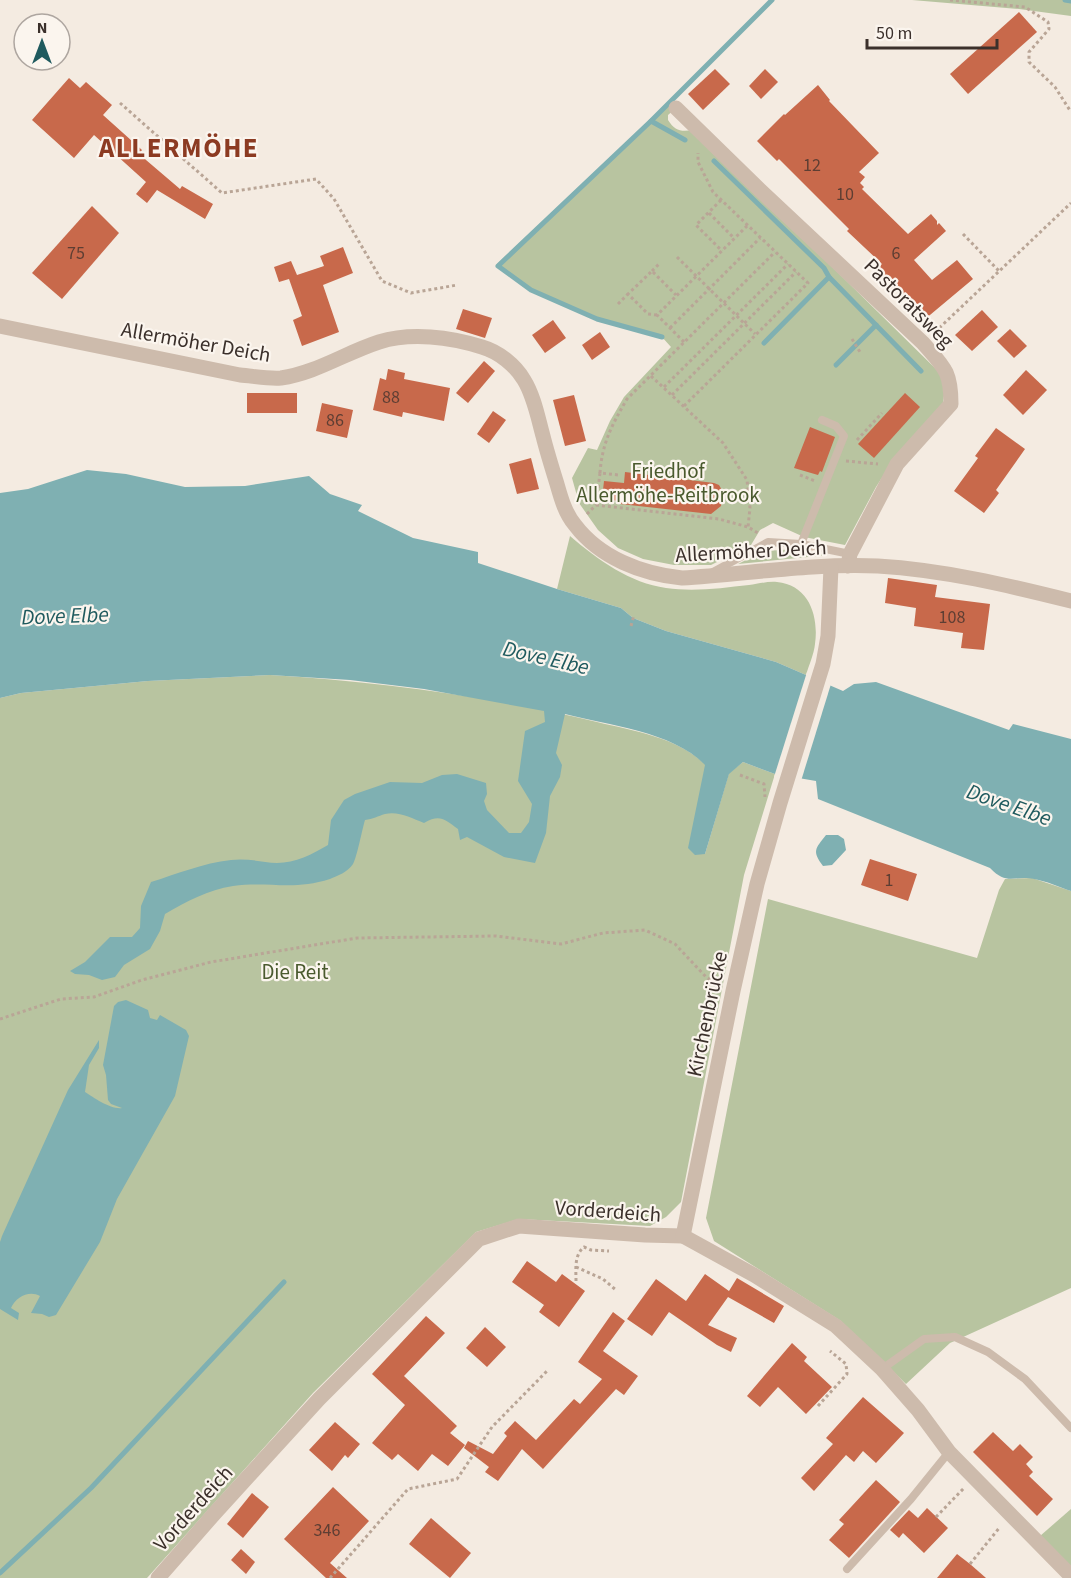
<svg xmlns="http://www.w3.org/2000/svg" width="1071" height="1578" viewBox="0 0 1071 1578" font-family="'Source Sans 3',sans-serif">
  <rect width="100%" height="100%" fill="#f4ebe1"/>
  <g fill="#b8c4a0">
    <polygon points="912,0 1071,0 1071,16 1019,9"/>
    <path d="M670 101 676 108 668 115V120C675 131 681 132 693 130L939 372 945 388 943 403 898 453 876 487 845 545 804 537 773 523 760 530 751 545 711 565H674L643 559 618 548 598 530 579 503 572 478 588 448 597 450 610 421 624 397 671 347 662 337 597 319 531 290 496 265Z"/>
    <path d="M570 536C598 560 630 583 666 588 694 592 722 588 749 585 758 584 768 581 777 582 809 585 819 616 815 644 814 654 809 665 806 675L776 662 666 631 633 618 621 608 557 589Z"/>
    <polygon points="798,549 828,555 738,564 764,551"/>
    <path d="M270 675C381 682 489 696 597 722 634 731 677 737 706 765L705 854 729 773 743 762 775 774 744 875 681 1202 666 1217 650 1226 519 1219 476 1232 313 1393 147 1578H0V698L21 693 148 681Z"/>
    <polygon points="1032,878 1071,891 1071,1288 950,1343 906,1384 841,1321 714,1241 706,1218 768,899 977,958 999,890 1005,879"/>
    <polygon points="1071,1509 1071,1578 1032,1543"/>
  </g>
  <g fill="#7fb0b2">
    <path d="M87 470 126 474 185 487 245 486 309 476 330 494 362 505 358 511 413 538 478 552V563L557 589 621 608 633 618 666 631 776 662 843 691 854 684 876 682 1009 730 1013 724 1071 739V891C1059 887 1046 881 1034 879 1014 875 1007 886 990 868L818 799 816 781 775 774 743 762 729 774 705 854 695 855 688 848 705 765C674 732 608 725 565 714L556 753 562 765 560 777 550 796 546 833 535 863 504 857 467 837 460 840 458 829C444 819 440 814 424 823 411 818 399 811 385 814 378 816 373 819 365 820 362 830 357 857 353 864 348 872 337 876 330 879 293 891 268 881 233 886 208 890 187 901 165 914L160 931 150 949 124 965 115 977 102 980 89 975 75 974 70 971 85 962 110 937H132L140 928 141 906 151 882C177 874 203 863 231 860 247 858 261 862 277 863 295 863 313 854 328 845L331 820 344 800 355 794 390 782 422 783 442 775 457 774 486 783 487 794 484 801 487 810 509 833H521L529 822 532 804 518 781 525 731 545 722 544 711 424 689 350 680 270 675 148 681 21 693 0 698V493L28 489Z"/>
    <path d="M826 835H838L844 839 846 850 832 865 823 866C812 851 815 849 826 835Z"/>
    <path d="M126 1000 148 1010 150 1018 157 1020 160 1015 186 1030 189 1036 175 1096 117 1199 100 1242 56 1315 49 1317 42 1314 31 1313 40 1296C29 1290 16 1297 11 1308L19 1313 18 1320 0 1309V1242L2 1236 68 1090 99 1040V1048L89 1065 85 1092C94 1098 112 1110 122 1108L111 1104 108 1100 106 1075 103 1065 114 1006 118 1002Z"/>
  </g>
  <polygon fill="#f4ebe1" points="807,672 831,684 801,781 774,777"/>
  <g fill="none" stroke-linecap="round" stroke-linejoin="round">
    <g stroke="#7fb0b2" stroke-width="5">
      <polyline points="1065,0 1071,1"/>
      <polyline points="651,121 772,0"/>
      <polyline points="714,161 824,268 829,277 921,371"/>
      <polyline points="662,337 597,319 531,290 498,266 651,121 685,140"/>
      <polyline points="764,343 829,277"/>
      <polyline points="836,365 876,325"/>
      <polyline points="0,1573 91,1488 284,1282"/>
    </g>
  </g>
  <g fill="#c8694b">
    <polygon points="1019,12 1037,32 968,94 950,74"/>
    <polygon points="715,69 730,84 703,110 688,94"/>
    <polygon points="765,69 778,82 761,99 749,86"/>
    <polygon points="69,78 80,88 86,82 112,105 103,115 142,150 139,154 180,189 182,186 213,204 205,219 157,190 147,203 136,194 146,182 94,135 74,158 32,120"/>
    <polygon points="818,85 830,100 829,101 879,153 859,172 865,177 860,183 864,187 862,189 908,234 931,214 937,221 937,225 939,223 946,231 914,260 932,280 957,260 973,279 924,320 896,286 892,290 875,271 882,264 847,231 849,229 779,159 777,161 757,141 784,114 785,115"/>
    <polygon points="92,206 119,233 62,299 32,273"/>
    <polygon points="343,247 353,273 323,285 339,332 302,346 293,320 302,316 289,279 279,282 274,267 291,261 297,275 324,266 320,256"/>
    <polygon points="463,309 492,318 485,338 456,329"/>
    <polygon points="982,310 998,327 972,351 955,335"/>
    <polygon points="553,320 566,338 545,353 532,335"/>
    <polygon points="1010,329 1027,346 1014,358 997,341"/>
    <polygon points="600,332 610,347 592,360 582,345"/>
    <polygon points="484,361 495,371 468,403 456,393"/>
    <polygon points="388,369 405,373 404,379 450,388 444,421 403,412 402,417 373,410 380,378 386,380"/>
    <polygon points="1026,370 1047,390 1023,415 1003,395"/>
    <rect x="247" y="393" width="50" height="20"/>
    <polygon points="905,393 920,407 874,458 858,444"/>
    <polygon points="574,395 586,441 565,446 553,400"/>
    <polygon points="322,403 353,410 347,438 316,431"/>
    <polygon points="493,411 506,420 489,443 477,434"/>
    <polygon points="810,427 835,437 822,472 820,471 818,475 794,468"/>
    <polygon points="996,428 1025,449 996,490 999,493 984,513 954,491 978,458 975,456"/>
    <polygon points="531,458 539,489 517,494 509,464"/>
    <polygon points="625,472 714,483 719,485 723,492 721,506 711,514 620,504 621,501 602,499 604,481 624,483"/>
    <polygon points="888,578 937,585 935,597 990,604 984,650 961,648 963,633 914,626 916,608 885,603"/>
    <polygon points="870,859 917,874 908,901 861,885"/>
    <polygon points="527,1261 556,1282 562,1274 585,1291 559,1327 539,1312 544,1305 512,1282"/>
    <polygon points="705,1274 729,1291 737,1278 784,1306 774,1323 728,1297 708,1325 737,1338 731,1352 717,1345 669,1312 652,1336 627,1319 656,1279 686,1301"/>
    <polygon points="613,1312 625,1321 603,1351 638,1376 624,1395 616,1389 543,1469 522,1449 498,1481 485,1472 489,1467 464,1448 468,1441 493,1454 507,1436 504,1433 515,1421 536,1440 574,1399 580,1404 602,1379 578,1362"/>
    <polygon points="426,1316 445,1333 404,1376 457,1426 450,1433 465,1445 448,1466 432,1454 418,1471 398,1454 392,1460 372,1443 405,1405 372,1374"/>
    <polygon points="485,1327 506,1347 487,1367 466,1348"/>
    <polygon points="792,1343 807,1357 804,1361 832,1387 806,1414 778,1387 760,1407 747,1396"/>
    <polygon points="863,1397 904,1433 876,1463 863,1451 854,1462 846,1455 814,1491 801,1478 833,1444 826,1438"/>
    <polygon points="335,1422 360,1444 348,1458 345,1455 332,1471 309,1450"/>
    <polygon points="993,1432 1013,1451 1020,1444 1033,1457 1026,1464 1033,1472 1029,1476 1053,1499 1037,1516 973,1452"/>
    <polygon points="876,1480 900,1502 849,1558 829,1540 844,1524 839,1520"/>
    <polygon points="333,1487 369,1521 330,1563 347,1578 326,1578 284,1539"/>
    <polygon points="252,1493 269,1507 243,1538 227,1524"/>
    <polygon points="927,1508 948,1528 924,1553 903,1533 899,1538 890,1530 909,1510 918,1518"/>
    <polygon points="431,1518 471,1553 450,1578 409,1544"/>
    <polygon points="241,1549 255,1562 246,1574 231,1560"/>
    <polygon points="957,1554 970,1564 986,1578 937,1578"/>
  </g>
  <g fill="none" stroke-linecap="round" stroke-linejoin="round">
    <g stroke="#b9a596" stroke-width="3" stroke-dasharray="3 3" stroke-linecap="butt">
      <polyline points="950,0 1025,7 1048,22 1049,29 1029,52 1029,62 1055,87 1071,112"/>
      <polyline points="120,103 222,193 316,179 334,199 382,281 411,293 457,285"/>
      <polyline points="721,200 696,225 722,251"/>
      <polyline points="709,213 734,238"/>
      <polyline points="963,234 999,271"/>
      <polyline points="677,257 755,334"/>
      <polyline points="652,271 660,263"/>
      <polyline points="618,304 628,294"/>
      <polyline points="657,315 648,314 628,294 652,271 676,295"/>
      <polyline points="670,328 760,238"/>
      <polyline points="935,332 1071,203"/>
      <polyline points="852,339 860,352"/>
      <polyline points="684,342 657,315 747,226"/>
      <polyline points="651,376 723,443 747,480 750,508 748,527"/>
      <polyline points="664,387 788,264"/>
      <polyline points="672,395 796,272"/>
      <polyline points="684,406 808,283 713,192 698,162 698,153"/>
      <polyline points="857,440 882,413"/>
      <polyline points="846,461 878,464"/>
      <path d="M600 473C602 443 612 425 627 399L775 252"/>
      <polyline points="800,475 815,481"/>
      <polyline points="596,505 719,519 748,527 758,533"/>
      <polyline points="587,514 596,505 600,473 619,475"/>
      <polyline points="631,626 634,615"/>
      <polyline points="740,775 764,784 765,797"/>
      <polyline points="0,1019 61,999 94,997 142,980 211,962 357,938 496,936 561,944 603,933 645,930 675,944 707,978 718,983"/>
      <polyline points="576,1267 603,1279 616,1290"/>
      <path d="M576 1281C576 1269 574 1255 584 1247L591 1250 609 1251"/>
      <polyline points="818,1406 847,1374 846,1364 830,1351"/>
      <polyline points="936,1517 964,1488"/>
      <polyline points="970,1564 1000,1527"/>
      <polyline points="330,1578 408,1489 457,1479 492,1427 548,1370"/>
    </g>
    <g stroke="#cdbbac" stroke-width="8">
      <polyline points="801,544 844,436 836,426 822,420"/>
      <polyline points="713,572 768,542 801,544 850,554"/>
      <polyline points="882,1369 924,1339 955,1337 988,1352 1025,1379 1071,1428"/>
      <polyline points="847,1569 911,1499 949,1452"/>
    </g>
    <g stroke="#cdbbac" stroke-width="15">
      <path d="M676 108 760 190 923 343C944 367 951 371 951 404L897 464 850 554 848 566"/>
      <polyline points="158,1578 214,1514 319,1399 479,1239 519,1226 645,1235 683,1236"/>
    </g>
    <g stroke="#cdbbac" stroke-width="15">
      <path d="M0 326 240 375C253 376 268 379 281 378 316 373 345 353 379 342 411 332 450 337 482 347 499 352 515 365 524 380 534 396 538 418 543 436 547 452 552 468 557 484 561 498 565 513 575 525 600 558 642 574 682 578 747 574 813 563 878 566 944 570 1007 585 1071 601"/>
      <polyline points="831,567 828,636 823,664 780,803 757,884 733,991 683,1236 754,1275 836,1326 882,1369 918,1410 949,1452 1071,1576"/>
    </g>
  </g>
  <g text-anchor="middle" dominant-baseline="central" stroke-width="4.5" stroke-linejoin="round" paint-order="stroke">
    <g font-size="18" fill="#5e3e33">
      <text x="812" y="165">12</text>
      <text x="845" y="194">10</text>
      <text x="76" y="253">75</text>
      <text x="896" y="253">6</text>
      <text x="391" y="397">88</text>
      <text x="335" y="420">86</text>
      <text x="952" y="617">108</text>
      <text x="889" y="880">1</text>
      <text x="327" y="1530">346</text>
    </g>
    <g font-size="21" fill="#3b302b" stroke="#fbf5ee">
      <text transform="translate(909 303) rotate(45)">Pastoratsweg</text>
      <text transform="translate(196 342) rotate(10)">Allermöher Deich</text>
      <text transform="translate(751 551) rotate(-3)">Allermöher Deich</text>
      <text transform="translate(707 1014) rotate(-78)">Kirchenbrücke</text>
      <text transform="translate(608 1211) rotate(4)">Vorderdeich</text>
      <text transform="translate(193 1508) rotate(-48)">Vorderdeich</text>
    </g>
    <g font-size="21" fill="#4a5a2e" stroke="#fbf5ee">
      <text x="668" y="471">Friedhof<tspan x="668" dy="24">Allermöhe-Reitbrook</tspan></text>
      <text x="295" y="972">Die Reit</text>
    </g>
    <g font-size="22" font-style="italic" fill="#1f5a5e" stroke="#fbf5ee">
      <text transform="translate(65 616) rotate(-2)">Dove Elbe</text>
      <text transform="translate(546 658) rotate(13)">Dove Elbe</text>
      <text transform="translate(1009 805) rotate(19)">Dove Elbe</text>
    </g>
    <g font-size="27" font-weight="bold" letter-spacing="1.5" fill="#8c3b22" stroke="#fbf5ee">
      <text x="179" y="148">ALLERMÖHE</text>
    </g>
  </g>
  <g transform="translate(42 42)"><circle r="28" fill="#fbf5ee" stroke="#aea6a0" stroke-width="1.5"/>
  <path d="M0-4.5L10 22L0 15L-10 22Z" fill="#1f5a5e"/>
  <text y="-9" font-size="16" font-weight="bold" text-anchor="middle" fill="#3b302b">N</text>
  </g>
  <path d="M867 39v9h130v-9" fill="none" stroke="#3b302b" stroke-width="3"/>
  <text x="876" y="39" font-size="18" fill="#3b302b" stroke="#fbf5ee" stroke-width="4.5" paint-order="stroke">50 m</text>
</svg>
